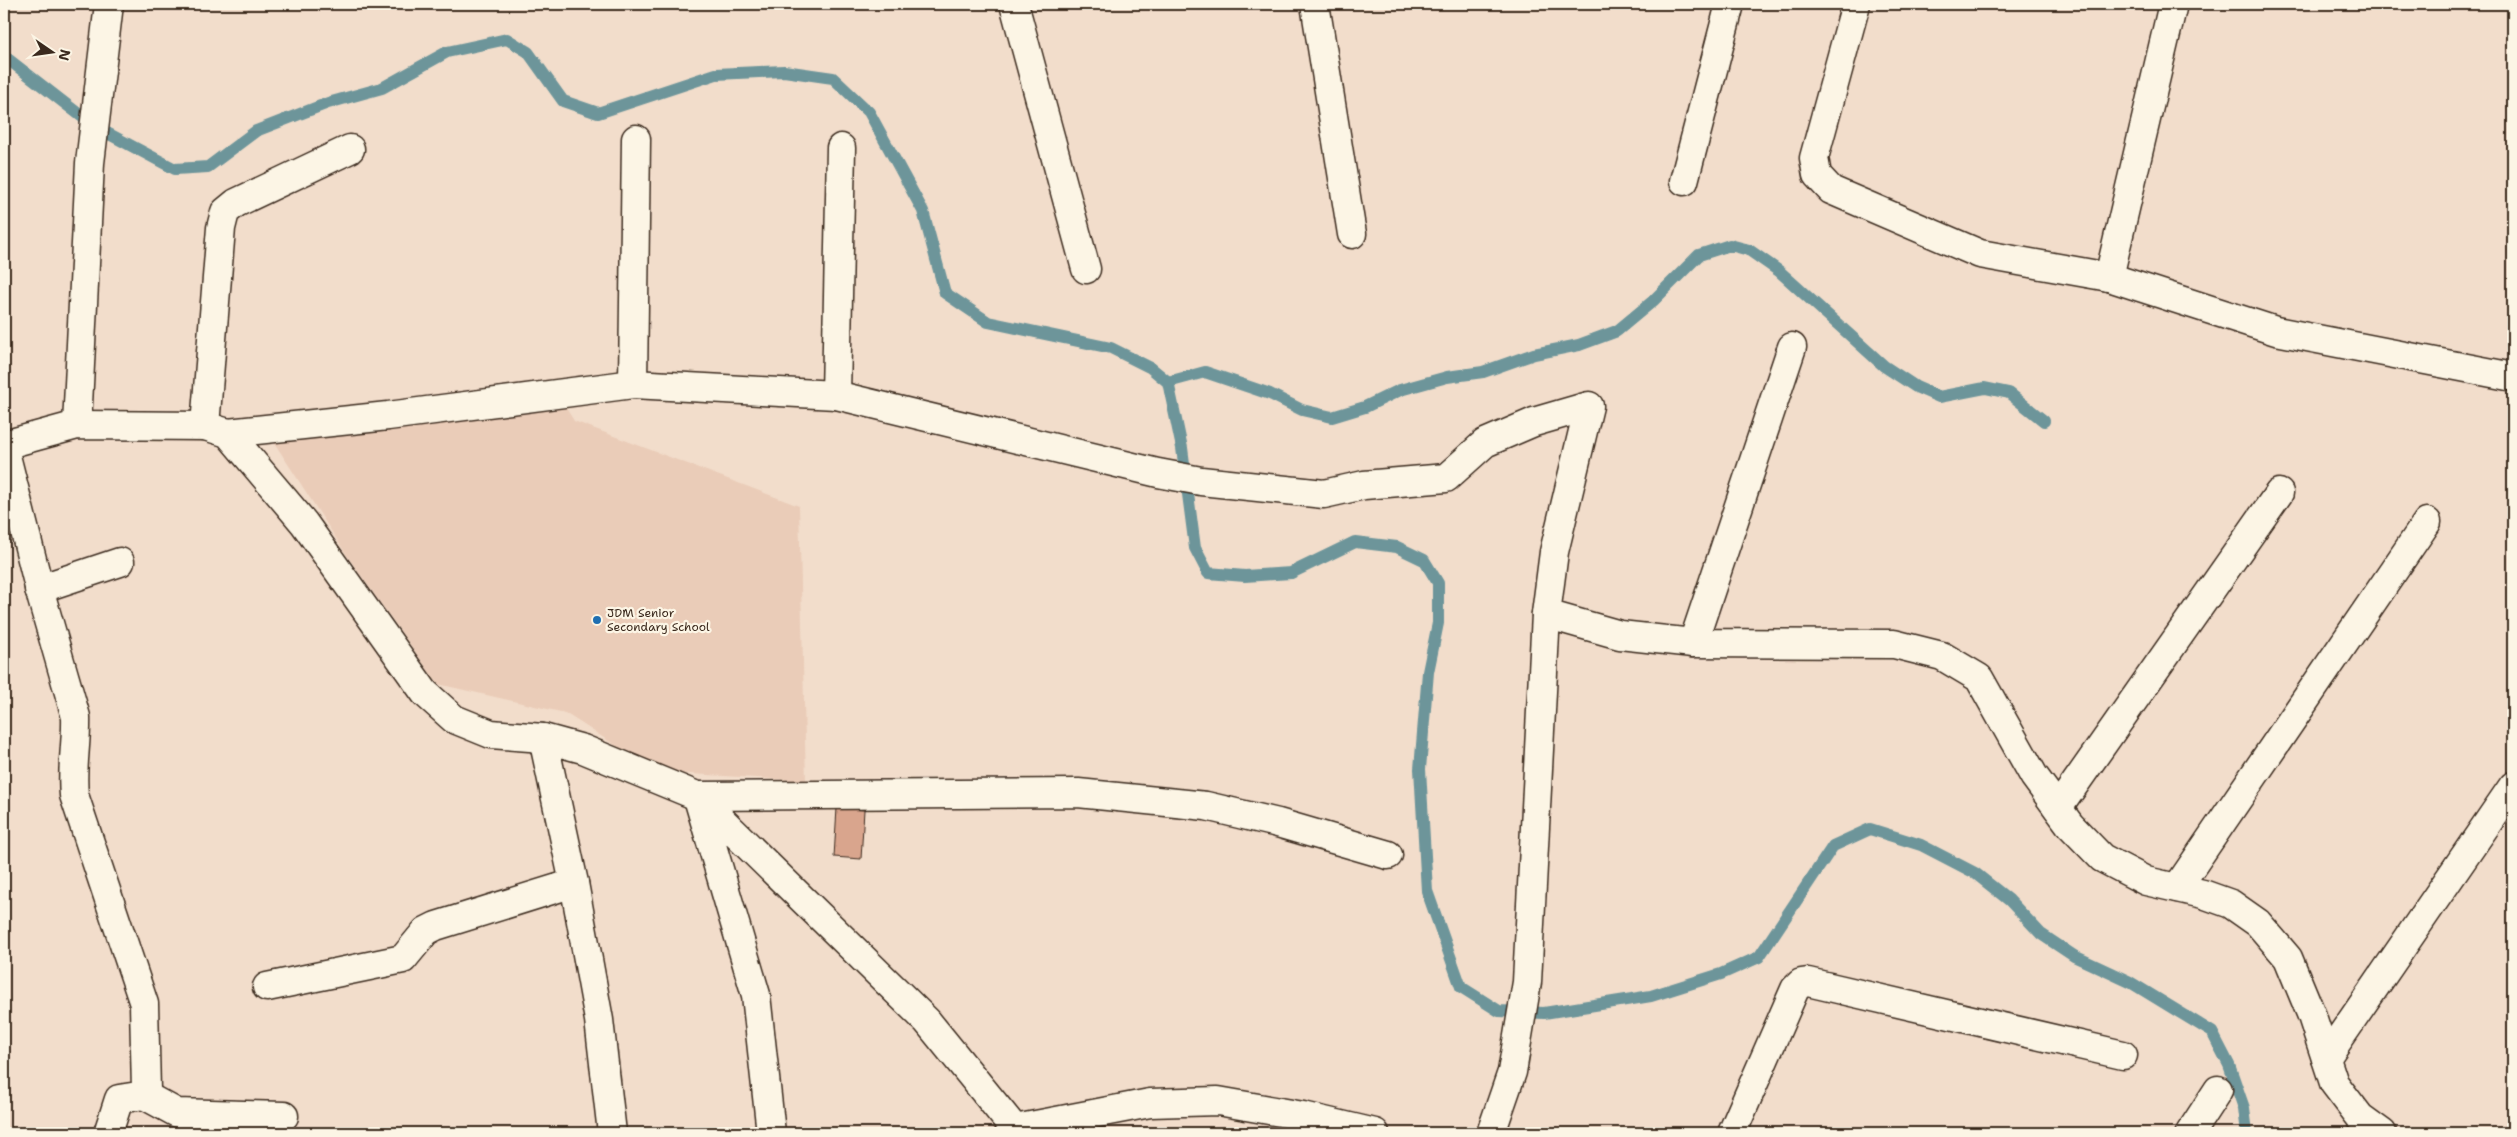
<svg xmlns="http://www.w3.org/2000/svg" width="2517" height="1137" viewBox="0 0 2517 1137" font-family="'Shantell Sans',sans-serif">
  <rect width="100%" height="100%" fill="#f2ddcb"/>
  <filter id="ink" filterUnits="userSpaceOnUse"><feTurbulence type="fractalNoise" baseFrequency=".02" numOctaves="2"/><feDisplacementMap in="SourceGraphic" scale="10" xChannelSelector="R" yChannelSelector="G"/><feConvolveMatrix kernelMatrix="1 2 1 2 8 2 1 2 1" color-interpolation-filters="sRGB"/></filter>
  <g filter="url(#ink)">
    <polygon fill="#eaccb8" points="563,403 574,421 799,506 806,781 657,772 565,713 438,684 348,557 268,433"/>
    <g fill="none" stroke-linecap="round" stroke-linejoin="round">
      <g stroke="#6d959a" stroke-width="12">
        <polyline points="4,56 94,126 175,169 208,167 256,131 328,103 382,88 447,52 507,39 528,52 563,101 598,113 716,74 784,71 833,78 869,112 923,211 945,293 988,322 1111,348 1151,368 1168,382 1182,448 1195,548 1208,573 1245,576 1291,573 1355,542 1397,547 1424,560 1438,583 1438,623 1428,672 1420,769 1427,891 1461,987 1499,1011 1544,1013 1651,996 1721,974 1759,957 1833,846 1870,829 1921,845 1975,873 2009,900 2041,934 2074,956 2130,982 2212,1032 2229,1065 2244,1108 2247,1133"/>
        <polyline points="1168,382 1205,372 1270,394 1302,410 1332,417 1365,407 1400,390 1447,377 1483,372 1534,354 1579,345 1617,331 1653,301 1699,255 1730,245 1749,250 1779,271 1884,366 1916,387 1939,397 1985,388 2009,393 2044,421"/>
      </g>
    </g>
    <polygon fill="#d9a58d" stroke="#3b2a1e" points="837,808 864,810 861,859 834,857"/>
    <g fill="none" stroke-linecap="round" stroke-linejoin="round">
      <g stroke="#3b2a1e" stroke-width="31">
        <g id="minor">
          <polyline points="1014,4 1086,269"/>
          <polyline points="1315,4 1352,234"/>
          <polyline points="1856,4 1814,158 1817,175 1831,190 1980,254 2109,277 2276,331 2513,377"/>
          <polyline points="1684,181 1730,4"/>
          <polyline points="2109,277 2173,4"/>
          <polyline points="633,384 636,139"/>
          <polyline points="836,395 841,148"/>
          <polyline points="77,425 90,163 109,4"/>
          <polyline points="205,426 221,228 225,212 236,203 350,149"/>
          <polyline points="228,433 388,416 633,384 836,395 1158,473 1201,481 1324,494 1364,485 1446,478 1485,443 1534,422 1589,406 1554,552 1546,614"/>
          <polyline points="4,445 77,425 205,426 228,433 304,523 425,693 454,719 491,734 543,738 583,749 697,796 927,1021 1018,1133"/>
          <path d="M4 448 42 599 76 717C77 743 71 768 74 795L144 1004 146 1090 144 1095 119 1099 108 1133"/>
          <polyline points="39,589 120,562"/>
          <polyline points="1693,643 1792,347"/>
          <polyline points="543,738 574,883 599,1020 612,1133"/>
          <polyline points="697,796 1078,793 1206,806 1278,823 1388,855"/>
          <polyline points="698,798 756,995 771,1133"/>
          <polyline points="2058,808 2279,493"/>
          <polyline points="2177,888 2427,522"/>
          <polyline points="267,987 403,959 426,931 436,926 574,883"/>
          <polyline points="2326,1058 2513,786"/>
          <polyline points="144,1095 177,1113 284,1116"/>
          <polyline points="1015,1129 1150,1103 1218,1101 1303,1116 1375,1133"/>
          <polyline points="1491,1133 1512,1072 1527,982 1546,614 1620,635 1693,643 1894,644 1942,656 1979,678 2034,776 2070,825 2102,858 2146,881 2203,894 2231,904 2258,923 2288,958 2312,1016 2334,1083 2360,1117 2382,1133"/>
          <polyline points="1732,1133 1795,989 1801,983 1808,982 2123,1055"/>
          <polyline points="2190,1133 2218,1090"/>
        </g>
      </g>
      <use href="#minor" stroke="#fcf5e5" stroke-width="28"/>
    </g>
  </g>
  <circle fill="#1f6fb2" stroke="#fcf5e5" stroke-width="2" cx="597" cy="620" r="5"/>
  <g text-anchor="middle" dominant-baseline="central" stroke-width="4.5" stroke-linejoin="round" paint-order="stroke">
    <g font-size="12" fill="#3b2a1e" stroke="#fcf5e5" text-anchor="start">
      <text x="607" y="613">JDM Senior<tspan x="607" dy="14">Secondary School</tspan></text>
    </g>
  </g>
  <rect width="2517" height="1137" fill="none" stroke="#fcf5e5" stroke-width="20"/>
  <rect x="10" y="10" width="2497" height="1117" fill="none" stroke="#3b2a1e" stroke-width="2" filter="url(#ink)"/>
  <g transform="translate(52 52) rotate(103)" stroke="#fcf5e5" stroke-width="4" paint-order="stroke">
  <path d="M0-4L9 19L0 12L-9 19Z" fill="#3b2a1e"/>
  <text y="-8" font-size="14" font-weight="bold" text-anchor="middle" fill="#3b2a1e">N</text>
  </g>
</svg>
